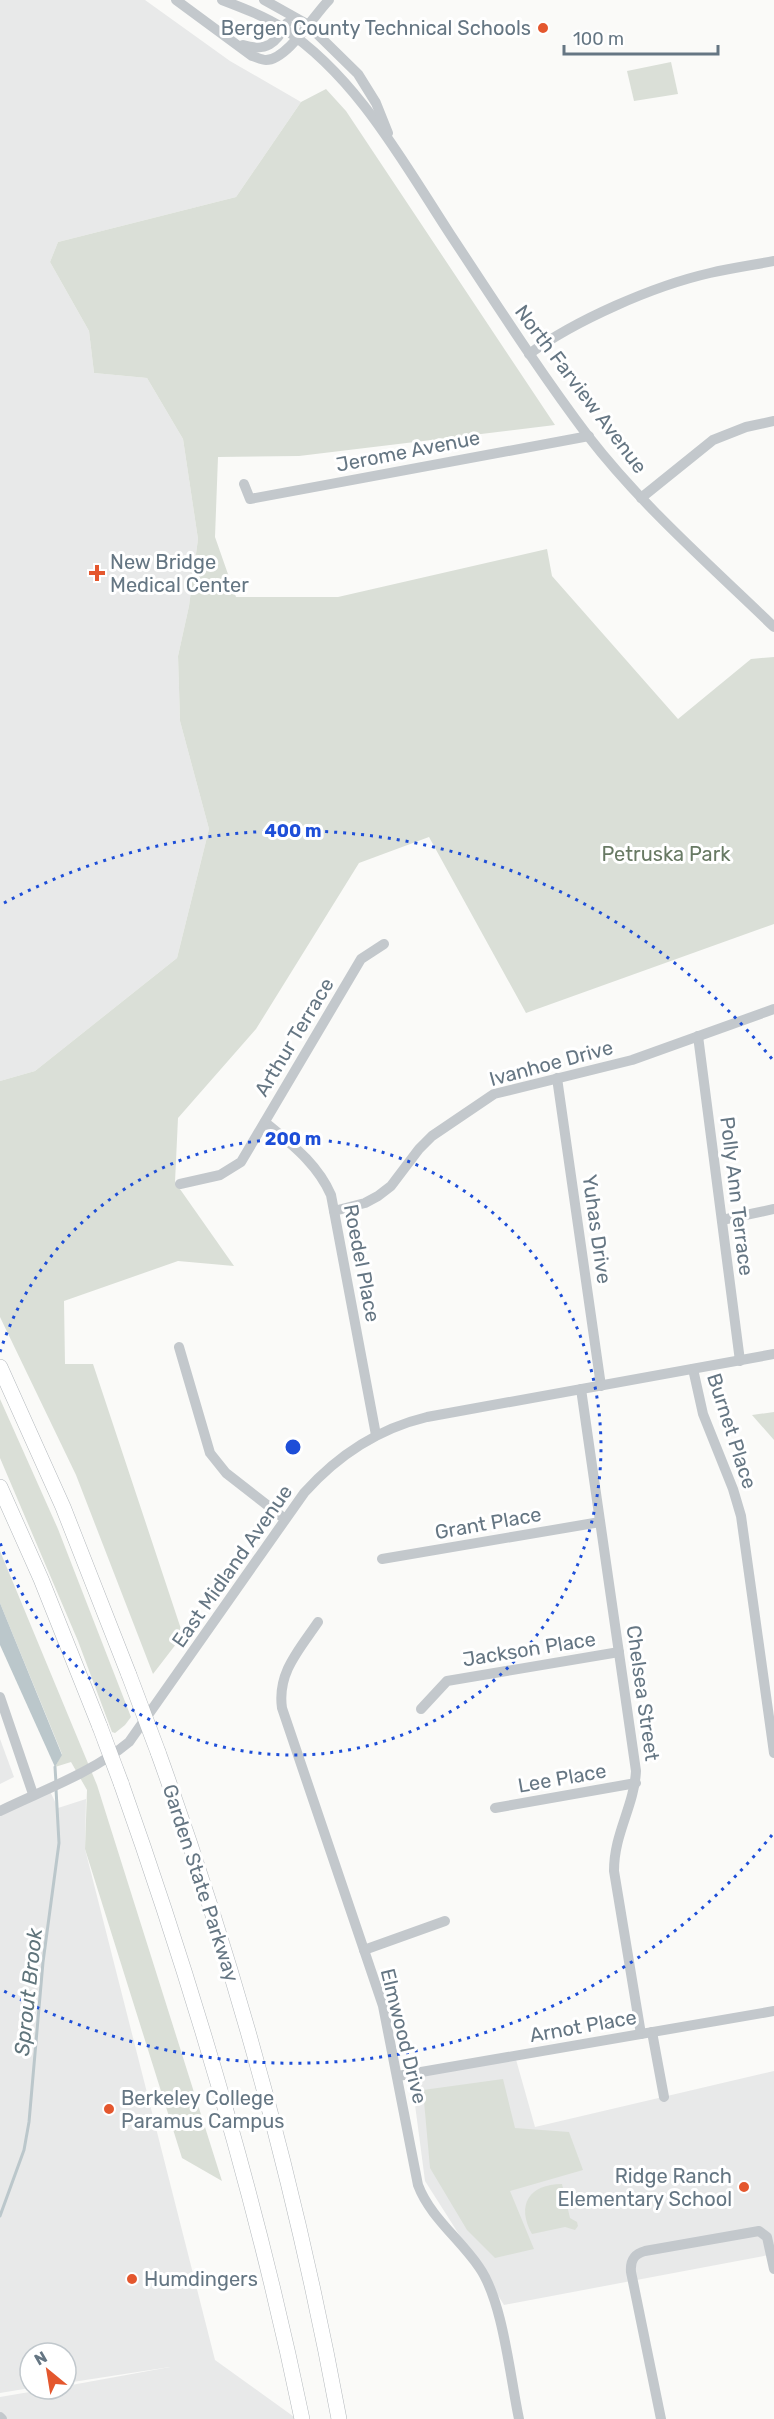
<svg xmlns="http://www.w3.org/2000/svg" width="774" height="2419" viewBox="0 0 774 2419" font-family="Rubik,sans-serif">
  <rect width="100%" height="100%" fill="#fafaf8"/>
  <g fill="#e8e9e9">
    <polygon points="0,0 145,0 230,61 301,102 236,197 58,242 50,262 89,331 94,373 147,378 183,439 198,539 189,606 178,656 180,721 209,829 177,958 35,1071 0,1081"/>
    <polygon points="0,1739 14,1777 0,1784"/>
    <polygon points="48,1787 58,1808 86,1799 85,1849 215,2360 297,2419 0,2419 0,2397 47,2389 66,2389 66,2386 170,2367 66,2383 66,2353 30,2353 30,2388 0,2393 0,1811"/>
    <polygon points="515,2056 535,2127 774,2071 774,2254 504,2305 425,2181 411,2074"/>
  </g>
  <g fill="#dadfd7">
    <polygon points="671,62 678,94 634,101 627,71"/>
    <polygon points="326,89 346,111 555,425 299,456 218,457 215,537 236,597 338,597 547,549 552,576 678,719 751,659 774,657 774,924 526,1013 429,837 359,863 256,1029 178,1118 175,1182 234,1266 178,1261 64,1301 65,1364 93,1364 183,1635 153,1674 76,1475 0,1317 0,1081 35,1071 177,958 209,829 180,721 178,656 189,606 198,539 183,439 147,378 94,373 89,331 50,262 58,242 236,197 301,102"/>
    <polygon points="0,1399 58,1529 131,1717 125,1725 115,1733 112,1732 78,1641 0,1458"/>
    <polygon points="774,1412 774,1440 752,1415"/>
    <polygon points="0,1551 97,1785 222,2181 182,2158 85,1849 87,1790 71,1762 55,1767 62,1754 0,1603"/>
    <polygon points="503,2079 515,2128 569,2132 583,2170 510,2191 534,2249 495,2258 467,2230 430,2168 423,2090"/>
    <path d="M562 2184 570 2218 577 2222 578 2226 575 2230 565 2227 532 2234C516 2205 529 2184 562 2184Z"/>
  </g>
  <polygon fill="#bbc7cb" points="0,1603 62,1755 55,1767 0,1645"/>
  <g fill="none" stroke-linecap="round" stroke-linejoin="round">
    <g stroke="#bbc7cb" stroke-width="3">
      <polyline points="55,1767 56,1783"/>
      <polyline points="0,2216 24,2150 29,2122 43,1962 59,1843 56,1789"/>
    </g>
    <g stroke="#b4b9bd" stroke-width="16">
      <g id="highway">
        <polyline points="0,1367 63,1507 129,1675"/>
        <polyline points="0,1487 41,1579 100,1727"/>
        <path d="M158 1752C236 1969 297 2192 339 2419"/>
        <path d="M121 1783C195 1992 257 2201 302 2419"/>
      </g>
    </g>
    <g stroke="#c3c8cc" stroke-width="10">
      <path d="M176 0 252 56C256 57 262 60 266 60 287 60 314 15 329 0"/>
      <path d="M222 0C243 8 264 16 283 28 357 77 403 162 450 234 495 302 539 371 588 436 642 506 711 566 774 627"/>
      <polyline points="264,0 307,24 358,74 376,103 388,133"/>
      <path d="M243 45C266 52 276 44 287 23"/>
      <path d="M529 354C576 320 653 286 710 273 731 268 753 265 774 261"/>
      <polyline points="244,484 250,499 589,436"/>
      <polyline points="641,498 713,440 746,427 774,421"/>
      <polyline points="698,1036 740,1361"/>
      <polyline points="557,1078 601,1386"/>
      <path d="M265 1122C291 1144 317 1163 331 1195L376 1435"/>
      <polyline points="180,1184 220,1175 241,1162 361,959 384,944"/>
      <polyline points="334,1211 365,1203 378,1196 391,1186 419,1149 432,1136 494,1094 632,1060 774,1009"/>
      <polyline points="722,1220 774,1209"/>
      <polyline points="179,1347 210,1453 226,1473 285,1519"/>
      <polyline points="693,1369 703,1414 733,1489 741,1516 774,1753"/>
      <path d="M581 1389 636 1771C634 1807 614 1833 614 1871L641 2034"/>
      <polyline points="382,1559 600,1522"/>
      <path d="M318 1622C299 1650 277 1673 282 1708L383 2006 418 2185C430 2217 460 2239 479 2267 503 2301 510 2377 519 2419"/>
      <polyline points="0,1697 33,1794"/>
      <polyline points="421,1709 447,1681 619,1652"/>
      <polyline points="495,1808 636,1783"/>
      <path d="M0 1811C43 1790 92 1773 129 1742L304 1493C338 1455 377 1429 427 1417L774 1354"/>
      <polyline points="364,1950 445,1921"/>
      <polyline points="652,2032 664,2097"/>
      <polyline points="398,2076 774,2011"/>
      <polyline points="0,2417 2,2419"/>
      <path d="M661 2419 631 2272C630 2260 634 2254 645 2251L759 2231 767 2237 774 2269"/>
    </g>
    <use href="#highway" stroke="#fff" stroke-width="15"/>
    <g stroke="#b4b9bd" stroke-width="16" stroke-linecap="butt">
      <g id="highway-bridge">
        <polyline points="129,1675 158,1752"/>
        <polyline points="100,1727 121,1783"/>
      </g>
    </g>
    <use href="#highway-bridge" stroke="#fff" stroke-width="15"/>
  </g>
  <g fill="none" stroke="#1d4ed8" stroke-width="3" stroke-dasharray="3 6">
    <path d="M0 1352A308 308 0 1 1 0 1542"/>
    <path d="M772 1835A616 616 0 0 1 4 1991M4 903A616 616 0 0 1 772 1059"/>
  </g>
  <g fill="#e4572e" stroke="#fff" stroke-width="2">
    <circle cx="543" cy="28" r="6"/>
    <path d="M94 564h6v6h6v6h-6v6h-6v-6h-6v-6h6z"/>
    <circle cx="109" cy="2109" r="6"/>
    <circle cx="744" cy="2187" r="6"/>
    <circle cx="132" cy="2279" r="6"/>
  </g>
  <g text-anchor="middle" dominant-baseline="central" stroke-width="6" stroke-linejoin="round" paint-order="stroke">
    <g font-size="20" fill="#657683" stroke="#fff" text-anchor="start">
      <text x="531" y="28" text-anchor="end">Bergen County Technical Schools</text>
      <text x="110" y="562">New Bridge<tspan x="110" dy="23">Medical Center</tspan></text>
      <text x="121" y="2098">Berkeley College<tspan x="121" dy="23">Paramus Campus</tspan></text>
      <text x="732" y="2176" text-anchor="end">Ridge Ranch<tspan x="732" dy="23">Elementary School</tspan></text>
      <text x="144" y="2279">Humdingers</text>
    </g>
    <g font-size="20" fill="#657683" stroke="#fff">
      <text transform="translate(581 389) rotate(53)">North Farview Avenue</text>
      <text transform="translate(408 451) rotate(-11)">Jerome Avenue</text>
      <text transform="translate(294 1037) rotate(-59)">Arthur Terrace</text>
      <text transform="translate(551 1063) rotate(-15)">Ivanhoe Drive</text>
      <text transform="translate(737 1196) rotate(83)">Polly Ann Terrace</text>
      <text transform="translate(597 1229) rotate(82)">Yuhas Drive</text>
      <text transform="translate(362 1263) rotate(79)">Roedel Place</text>
      <text transform="translate(732 1431) rotate(72)">Burnet Place</text>
      <text transform="translate(488 1523) rotate(-10)">Grant Place</text>
      <text transform="translate(232 1566) rotate(-55)">East Midland Avenue</text>
      <text transform="translate(529 1649) rotate(-9)">Jackson Place</text>
      <text transform="translate(643 1693) rotate(82)">Chelsea Street</text>
      <text transform="translate(562 1778) rotate(-10)">Lee Place</text>
      <text transform="translate(201 1883) rotate(72)">Garden State Parkway</text>
      <text transform="translate(583 2026) rotate(-10)">Arnot Place</text>
      <text transform="translate(404 2036) rotate(76)">Elmwood Drive</text>
    </g>
    <g font-size="20" fill="#687a64" stroke="#fff">
      <text x="666" y="854">Petruska Park</text>
    </g>
    <g font-size="21" font-style="italic" fill="#60757c" stroke="#fff">
      <text transform="translate(28 1992) rotate(-84)">Sprout Brook</text>
    </g>
  </g>
  <circle cx="293" cy="1447" r="9" fill="#1d4ed8" stroke="#fff" stroke-width="3"/>
  <g font-size="18" text-anchor="middle" font-weight="bold" fill="#1d4ed8" stroke="#fff" stroke-width="6" stroke-linejoin="round" paint-order="stroke">
    <text x="293" y="837">400 m</text>
    <text x="293" y="1145">200 m</text>
  </g>
  <g transform="translate(48 2371) rotate(330)"><circle r="28" fill="#ffffff" stroke="#c1c8cd" stroke-width="1.5"/>
  <path d="M0-4.5L10 22L0 15L-10 22Z" fill="#e4572e"/>
  <text y="-9" font-size="16" font-weight="bold" text-anchor="middle" fill="#657683">N</text>
  </g>
  <path d="M564 45v9h154v-9" fill="none" stroke="#657683" stroke-width="3"/>
  <text x="573" y="45" font-size="18" fill="#657683" stroke="#ffffff" stroke-width="4.5" paint-order="stroke">100 m</text>
</svg>
